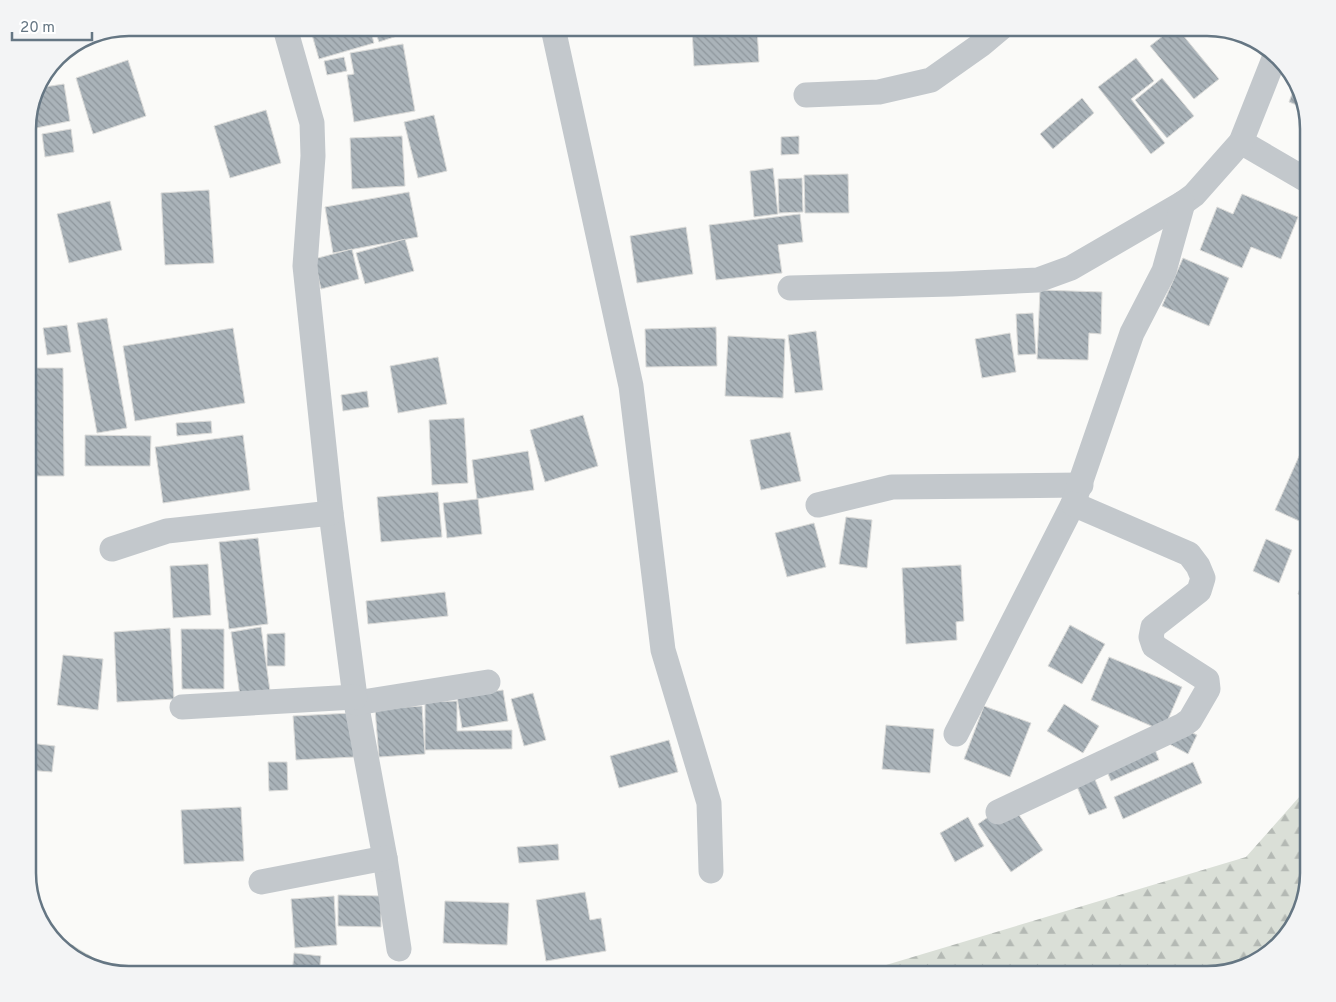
<svg xmlns="http://www.w3.org/2000/svg" width="1336" height="1002" viewBox="0 0 1336 1002" font-family="Overpass,sans-serif">
  <defs>
    <pattern id="forest-firs" width="22" height="20" patternUnits="userSpaceOnUse" patternTransform="scale(1.25)"><rect width="22" height="20" fill="#dadfd7"/><path d="M5 1l3.5 6h-7zM16 11l3.5 6h-7z" fill="#b4b9b4"/></pattern>
    <pattern id="building-back-hatch" width="6" height="6" patternUnits="userSpaceOnUse" patternTransform="scale(1.25)"><rect width="6" height="6" fill="#aab3b9"/><path d="M-1 5l2 2M0 0l6 6M5-1l2 2" fill="none" stroke="#8e969c"/></pattern>
  </defs>
  <rect width="100%" height="100%" fill="#fafaf8"/>
  <g fill="url(#forest-firs)">
    <polygon points="1308,787 1308,873 1287,935 1252,964 1207,974 856,974 1246,857"/>
    <polygon points="48,930 112,969 67,953"/>
  </g>
  <g fill="url(#building-back-hatch)" stroke="#dcdcda">
    <polygon points="310,28 370,28 374,43 319,59"/>
    <polygon points="374,28 401,28 403,34 379,42"/>
    <polygon points="692,28 757,28 759,62 694,66"/>
    <polygon points="1173,28 1177,28 1219,79 1194,99 1150,46"/>
    <polygon points="403,44 415,111 354,122 347,75 354,74 350,53"/>
    <polygon points="344,57 347,71 327,75 324,61"/>
    <polygon points="1136,58 1154,81 1131,99 1165,143 1151,154 1098,87"/>
    <polygon points="128,60 146,116 93,134 76,78"/>
    <polygon points="1162,78 1194,116 1167,138 1135,100"/>
    <polygon points="64,84 70,121 36,128 32,106 37,88"/>
    <polygon points="1295,86 1299,87 1304,108 1289,102"/>
    <polygon points="1082,98 1094,113 1053,149 1040,134"/>
    <polygon points="266,110 281,163 230,178 214,126"/>
    <polygon points="434,115 447,171 418,178 404,122"/>
    <polygon points="71,129 74,152 45,157 42,134"/>
    <polygon points="402,136 405,186 352,189 350,138"/>
    <polygon points="799,136 799,154 781,155 781,137"/>
    <polygon points="773,168 778,214 754,217 750,171"/>
    <polygon points="848,174 849,213 805,213 804,175"/>
    <polygon points="802,178 803,212 779,213 778,179"/>
    <polygon points="209,190 214,263 165,265 161,193"/>
    <polygon points="409,192 418,237 333,253 325,207"/>
    <polygon points="1242,194 1298,217 1281,259 1251,247 1242,268 1200,250 1217,207 1233,214"/>
    <polygon points="110,201 122,250 69,263 57,214"/>
    <polygon points="800,214 803,242 778,245 782,273 716,280 709,225"/>
    <polygon points="686,227 693,274 637,283 630,236"/>
    <polygon points="405,239 414,271 365,284 356,253"/>
    <polygon points="352,249 359,279 321,289 314,259"/>
    <polygon points="1183,258 1229,278 1209,326 1162,306"/>
    <polygon points="1040,290 1102,292 1101,334 1089,333 1088,360 1037,359"/>
    <polygon points="1033,313 1036,354 1018,355 1016,314"/>
    <polygon points="107,318 127,428 97,433 77,323"/>
    <polygon points="67,325 71,352 47,355 43,328"/>
    <polygon points="716,327 717,366 646,367 645,329"/>
    <polygon points="233,328 245,403 135,421 123,346"/>
    <polygon points="816,331 823,390 795,393 788,335"/>
    <polygon points="1010,333 1016,372 982,378 975,339"/>
    <polygon points="728,336 785,339 783,398 725,396"/>
    <polygon points="438,357 447,404 398,413 390,366"/>
    <polygon points="28,368 63,368 64,476 28,476"/>
    <polygon points="367,391 369,407 343,411 341,395"/>
    <polygon points="583,415 598,466 545,482 530,430"/>
    <polygon points="464,418 468,483 432,485 429,420"/>
    <polygon points="211,421 212,433 177,436 176,423"/>
    <polygon points="790,432 801,481 761,490 750,440"/>
    <polygon points="85,435 151,436 150,466 85,466"/>
    <polygon points="243,435 250,490 163,503 155,447"/>
    <polygon points="1308,436 1308,525 1275,510"/>
    <polygon points="528,451 534,490 477,499 472,460"/>
    <polygon points="438,492 442,537 381,542 377,497"/>
    <polygon points="478,499 482,534 447,538 443,503"/>
    <polygon points="846,517 872,520 867,568 839,564"/>
    <polygon points="814,523 826,567 787,577 775,533"/>
    <polygon points="258,538 268,624 229,629 219,542"/>
    <polygon points="1266,539 1292,550 1279,583 1253,571"/>
    <polygon points="208,564 211,615 173,618 170,566"/>
    <polygon points="961,565 964,621 956,622 957,640 906,644 902,568"/>
    <polygon points="1305,575 1308,577 1308,598 1298,594"/>
    <polygon points="445,592 448,616 368,624 366,601"/>
    <polygon points="1070,625 1105,644 1082,684 1048,666"/>
    <polygon points="261,627 271,698 241,703 231,632"/>
    <polygon points="170,628 174,699 117,702 114,632"/>
    <polygon points="181,629 224,629 224,689 182,689"/>
    <polygon points="285,633 285,666 267,666 267,634"/>
    <polygon points="63,655 103,659 98,710 57,705"/>
    <polygon points="1109,657 1182,687 1163,731 1091,700"/>
    <polygon points="503,690 508,721 462,728 457,697"/>
    <polygon points="533,693 546,740 524,746 511,699"/>
    <polygon points="457,701 457,731 512,730 512,749 425,750 425,702"/>
    <polygon points="1064,704 1099,726 1083,753 1047,731"/>
    <polygon points="422,706 425,754 379,757 375,709"/>
    <polygon points="984,706 1031,723 1010,777 964,759"/>
    <polygon points="352,713 354,757 296,760 293,716"/>
    <polygon points="1168,721 1197,735 1188,754 1160,739"/>
    <polygon points="886,725 934,729 930,773 882,769"/>
    <polygon points="669,740 678,772 619,788 610,756"/>
    <polygon points="1152,742 1159,760 1111,781 1103,762"/>
    <polygon points="30,743 55,746 52,772 28,770"/>
    <polygon points="268,762 287,762 288,790 269,791"/>
    <polygon points="1193,762 1202,783 1123,819 1114,797"/>
    <polygon points="1093,775 1107,808 1089,815 1075,782"/>
    <polygon points="1010,802 1043,850 1011,872 978,824"/>
    <polygon points="241,807 244,861 184,864 181,810"/>
    <polygon points="968,817 984,846 955,862 940,833"/>
    <polygon points="558,844 559,860 519,863 517,847"/>
    <polygon points="585,892 590,920 601,918 606,951 546,961 536,900"/>
    <polygon points="338,895 381,896 381,927 338,926"/>
    <polygon points="334,896 337,945 295,948 291,899"/>
    <polygon points="445,901 509,903 507,945 443,943"/>
    <polygon points="294,953 321,956 319,974 292,974"/>
  </g>
  <g fill="none" stroke-linecap="round" stroke-linejoin="round">
    <g stroke="#c3c8cc" stroke-width="25">
      <polyline points="285,28 312,123 313,156 305,266 331,513 355,697 385,858 399,949"/>
      <polyline points="553,28 631,386 663,650 709,803 711,871"/>
      <polyline points="806,95 879,92 931,80 982,44 1001,28"/>
      <polyline points="1241,142 1308,181"/>
      <polyline points="790,288 952,284 1038,280 1071,268 1183,203 1194,195 1241,142 1275,56"/>
      <polyline points="818,505 892,487 1081,485"/>
      <polyline points="112,549 167,531 331,513"/>
      <polyline points="356,703 488,682"/>
      <polyline points="182,707 355,697"/>
      <polyline points="956,734 1073,504 1132,333 1164,271 1183,203"/>
      <polyline points="998,812 1183,725 1190,720 1208,689 1207,680 1154,646 1151,637 1153,627 1199,591 1203,578 1198,566 1189,554 1073,504"/>
      <polyline points="261,882 385,858"/>
    </g>
  </g>
  <path d="M0 0H1336V1002H0ZM129 36H1207A93 93 0 0 1 1300 129V873A93 93 0 0 1 1207 966H129A93 93 0 0 1 36 873V129A93 93 0 0 1 129 36Z" fill="#f3f4f5" fill-rule="evenodd"/>
  <path fill="none" stroke="#657683" stroke-width="2.5" d="M129 36H1207A93 93 0 0 1 1300 129V873A93 93 0 0 1 1207 966H129A93 93 0 0 1 36 873V129A93 93 0 0 1 129 36Z"/>
  <path d="M12 32v8h80v-8" fill="none" stroke="#657683" stroke-width="2.5"/>
  <text x="20" y="32" font-size="15" fill="#657683" stroke="#ffffff" stroke-width="4" paint-order="stroke">20 m</text>
</svg>
